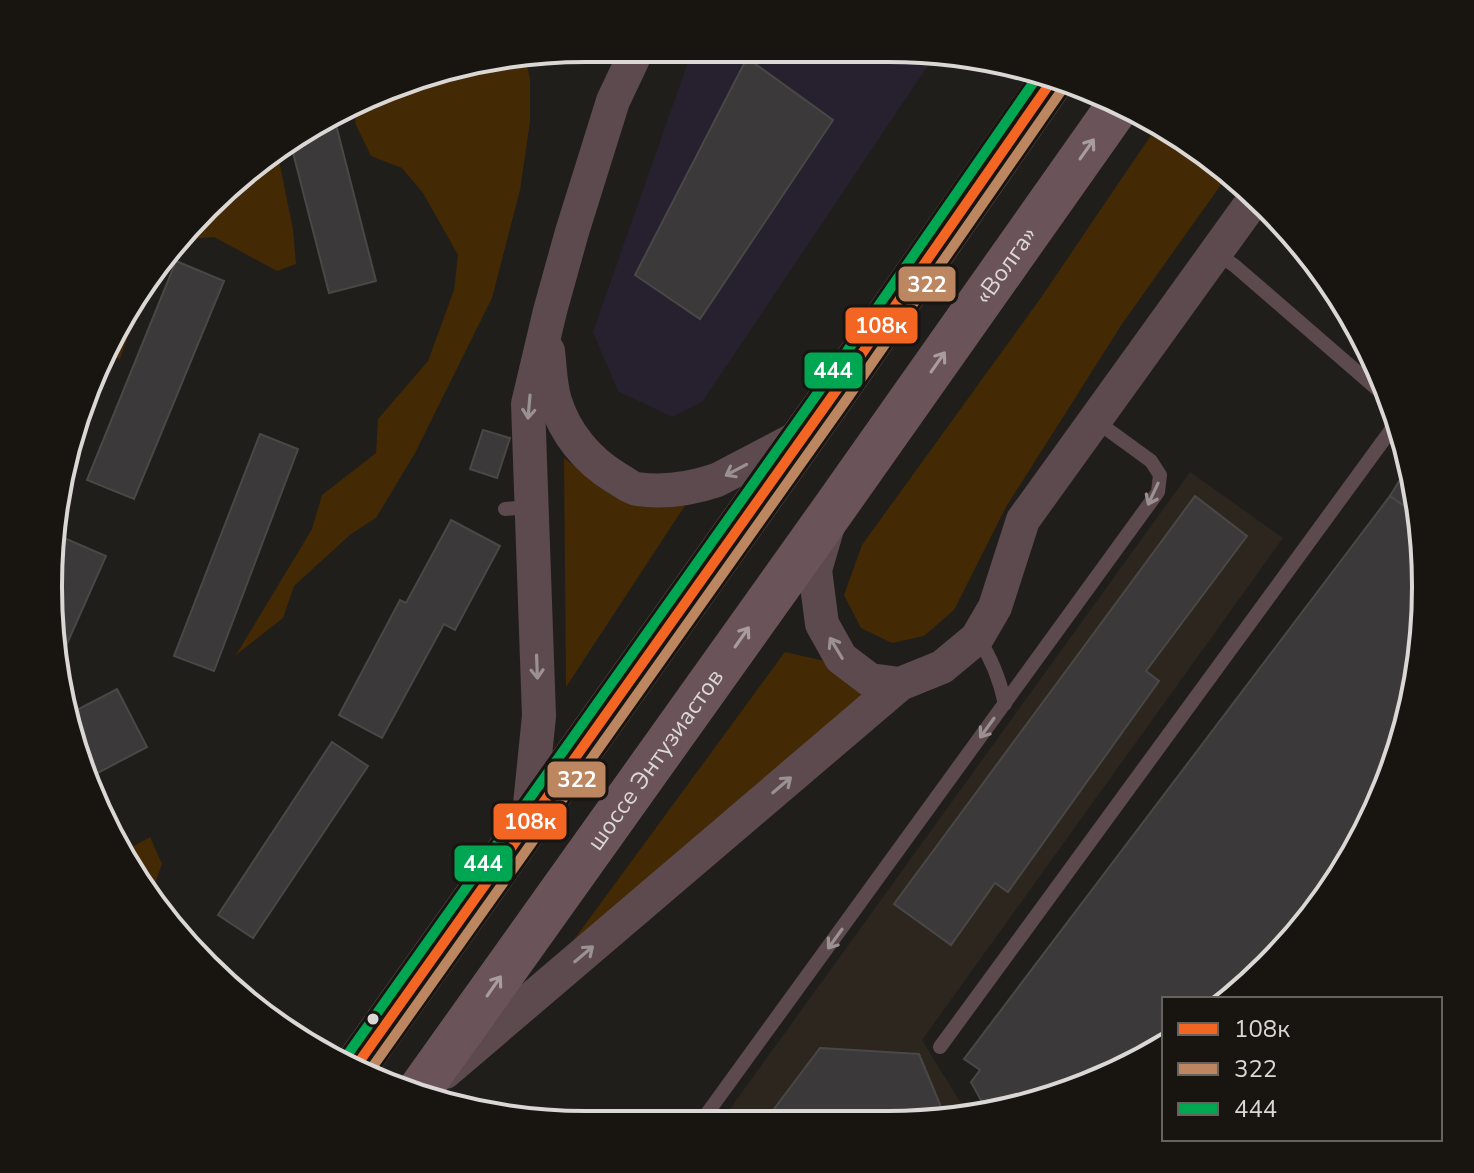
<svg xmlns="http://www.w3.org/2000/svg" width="1474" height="1173" viewBox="0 0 1474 1173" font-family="'Nunito Sans',sans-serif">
  <rect width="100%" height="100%" fill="#201e1b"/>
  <polygon fill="#2d261f" points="1190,472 1283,538 922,1040 968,1115 923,1124 722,1120"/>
  <polygon fill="#27212f" points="693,48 922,49 937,52 702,402 672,417 618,391 593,332"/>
  <g fill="#432904">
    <polygon points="525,56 530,79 530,122 520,190 492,298 415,453 376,518 351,534 294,586 283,618 236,655 312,529 322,495 376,453 378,419 428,361 454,290 458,255 423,193 402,168 371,156 356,125 353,105 448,66"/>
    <polygon points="1160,122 1230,172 1122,324 1006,507 954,610 924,636 892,643 861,628 844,595 862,545 1040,299"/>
    <polygon points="277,151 293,229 296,264 277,271 214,237 180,240 177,243 206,205"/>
    <polygon points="147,282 120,359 105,353 120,317"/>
    <polygon points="564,458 584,473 686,504 566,687"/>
    <polygon points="785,652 829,662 869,698 570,945"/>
    <polygon points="150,837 162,864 150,898 119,854"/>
  </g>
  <g fill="#3b3939" stroke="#4a4846" stroke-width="2">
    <polygon points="747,58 833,120 700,319 635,275"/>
    <polygon points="333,113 376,281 329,293 290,141 318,120"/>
    <polygon points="176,261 224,281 134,499 87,480"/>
    <polygon points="483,430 510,438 497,478 470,469"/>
    <polygon points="260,434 298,449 214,671 174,656"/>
    <polygon points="1409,465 1421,517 1421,518 1390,496"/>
    <polygon points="1195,496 1247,536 1146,671 1159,681 1008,892 995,883 951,945 894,904"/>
    <polygon points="1390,496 1421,518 1425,622 1408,726 1370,825 1314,915 1242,992 1232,999 1164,999 1164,1048 1156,1053 1060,1097 987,1111 971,1082 980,1070 964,1059"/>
    <polygon points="451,520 500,546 455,630 444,624 382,738 339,715 400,600 406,603"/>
    <polygon points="57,535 106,556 58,664 48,586 54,541"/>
    <polygon points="117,689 147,747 88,778 66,725 65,716"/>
    <polygon points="332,742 368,766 253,938 218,915"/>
    <polygon points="181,929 196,941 190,949 177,934"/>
    <polygon points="820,1048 919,1054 946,1119 923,1124 765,1121"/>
  </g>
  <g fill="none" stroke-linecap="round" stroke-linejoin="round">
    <g stroke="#5c4a4e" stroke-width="14">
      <polyline points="1216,253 1235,266 1392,402"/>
      <polyline points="505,509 530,507"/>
      <path d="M978 638C992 659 1000 680 1005 704"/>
      <polyline points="940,1047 1391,430 1395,409"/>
      <polyline points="703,1119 1158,492 1160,475 1151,461 1096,421"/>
    </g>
    <g stroke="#5c4a4e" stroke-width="34">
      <path d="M548 351C550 367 550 385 555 401 565 433 587 460 615 477 622 481 630 488 637 489 663 493 693 488 717 480L801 436"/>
      <polyline points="827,529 815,570 822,624 841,658 870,680 900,684"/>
      <polyline points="528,824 539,716 528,404 550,311 572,232 613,101 638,48"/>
      <polyline points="445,1072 900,684 942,667 977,638 995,607 1023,520 1255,198"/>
    </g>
    <g stroke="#6b5459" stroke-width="44">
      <polyline points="354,1069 838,388 1055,76"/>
      <path id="s1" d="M416 1095 833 510 1120 103"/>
    </g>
    <g stroke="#181511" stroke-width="16">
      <polyline id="bus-1" points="354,1069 838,388 1055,76"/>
    </g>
    <g stroke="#181511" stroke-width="16">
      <polyline id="bus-2" points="366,1076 849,396 1066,84"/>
    </g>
    <g stroke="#181511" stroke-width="16">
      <polyline id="bus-3" points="343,1061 827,380 1040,73"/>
    </g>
    <use href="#bus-1" stroke="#f26522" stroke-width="10"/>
    <use href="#bus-2" stroke="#bb8660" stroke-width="10"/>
    <use href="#bus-3" stroke="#00a651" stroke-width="10"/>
  </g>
  <defs><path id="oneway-shaft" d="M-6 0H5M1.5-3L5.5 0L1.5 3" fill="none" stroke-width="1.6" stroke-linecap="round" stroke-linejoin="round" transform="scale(2)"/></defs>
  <g stroke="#a89c9d">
    <use href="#oneway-shaft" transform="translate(1087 149) rotate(-55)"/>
    <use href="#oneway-shaft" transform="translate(938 362) rotate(-55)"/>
    <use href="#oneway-shaft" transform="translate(742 637) rotate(-55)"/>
    <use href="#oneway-shaft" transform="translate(494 986) rotate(-55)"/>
  </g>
  <g stroke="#9b9092">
    <use href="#oneway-shaft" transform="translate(529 407) rotate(95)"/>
    <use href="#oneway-shaft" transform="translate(736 470) rotate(152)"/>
    <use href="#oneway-shaft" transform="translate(1153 494) rotate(115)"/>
    <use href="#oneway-shaft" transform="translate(836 648) rotate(-121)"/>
    <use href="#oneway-shaft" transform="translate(537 667) rotate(88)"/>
    <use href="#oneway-shaft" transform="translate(987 728) rotate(126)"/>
    <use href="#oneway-shaft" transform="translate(782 785) rotate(-40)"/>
    <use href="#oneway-shaft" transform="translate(835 939) rotate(126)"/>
    <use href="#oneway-shaft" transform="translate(584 954) rotate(-40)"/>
  </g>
  <circle fill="#dad7d5" stroke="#181511" stroke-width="3" cx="373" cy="1019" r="7"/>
  <g text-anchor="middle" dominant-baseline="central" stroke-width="8" stroke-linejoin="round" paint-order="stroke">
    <g font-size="24" fill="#dad7d5" stroke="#181511">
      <text stroke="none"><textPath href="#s1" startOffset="1018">«Волга»</textPath></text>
      <text stroke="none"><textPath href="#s1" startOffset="412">шоссе Энтузиастов</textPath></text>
    </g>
  </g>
  <path d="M0 0H1474V1173H0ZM586 62H888A524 524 0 0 1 1412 586V587A524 524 0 0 1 888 1111H586A524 524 0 0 1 62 587V586A524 524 0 0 1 586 62Z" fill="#181511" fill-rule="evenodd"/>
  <path fill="none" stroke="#dad7d5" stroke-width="4" d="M586 62H888A524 524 0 0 1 1412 586V587A524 524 0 0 1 888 1111H586A524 524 0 0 1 62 587V586A524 524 0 0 1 586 62Z"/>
  <g stroke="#181511" stroke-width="3">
    <rect x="897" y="265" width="60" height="38" rx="8" fill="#bb8660"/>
    <rect x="844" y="306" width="75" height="39" rx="8" fill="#f26522"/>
    <rect x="803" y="351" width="61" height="39" rx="8" fill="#00a651"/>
    <rect x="546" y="760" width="61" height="39" rx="8" fill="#bb8660"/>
    <rect x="492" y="802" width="76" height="39" rx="8" fill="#f26522"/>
    <rect x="453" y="844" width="61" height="39" rx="8" fill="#00a651"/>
  </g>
  <g font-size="22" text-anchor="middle" font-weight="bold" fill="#fff">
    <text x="927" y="292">322</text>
    <text x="881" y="333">108к</text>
    <text x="833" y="378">444</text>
    <text x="577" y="787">322</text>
    <text x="530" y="829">108к</text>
    <text x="483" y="871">444</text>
  </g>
  <rect x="1162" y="997" width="280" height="144" fill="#181511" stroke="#66635f" stroke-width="2"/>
  <rect x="1178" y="1023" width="40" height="12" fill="#f26522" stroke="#66635f" stroke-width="2"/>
  <text x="1234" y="1037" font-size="24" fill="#dad7d5">108к</text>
  <rect x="1178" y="1063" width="40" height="12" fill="#bb8660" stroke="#66635f" stroke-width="2"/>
  <text x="1234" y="1077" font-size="24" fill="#dad7d5">322</text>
  <rect x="1178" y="1103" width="40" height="12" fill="#00a651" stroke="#66635f" stroke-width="2"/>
  <text x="1234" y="1117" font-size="24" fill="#dad7d5">444</text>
</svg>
